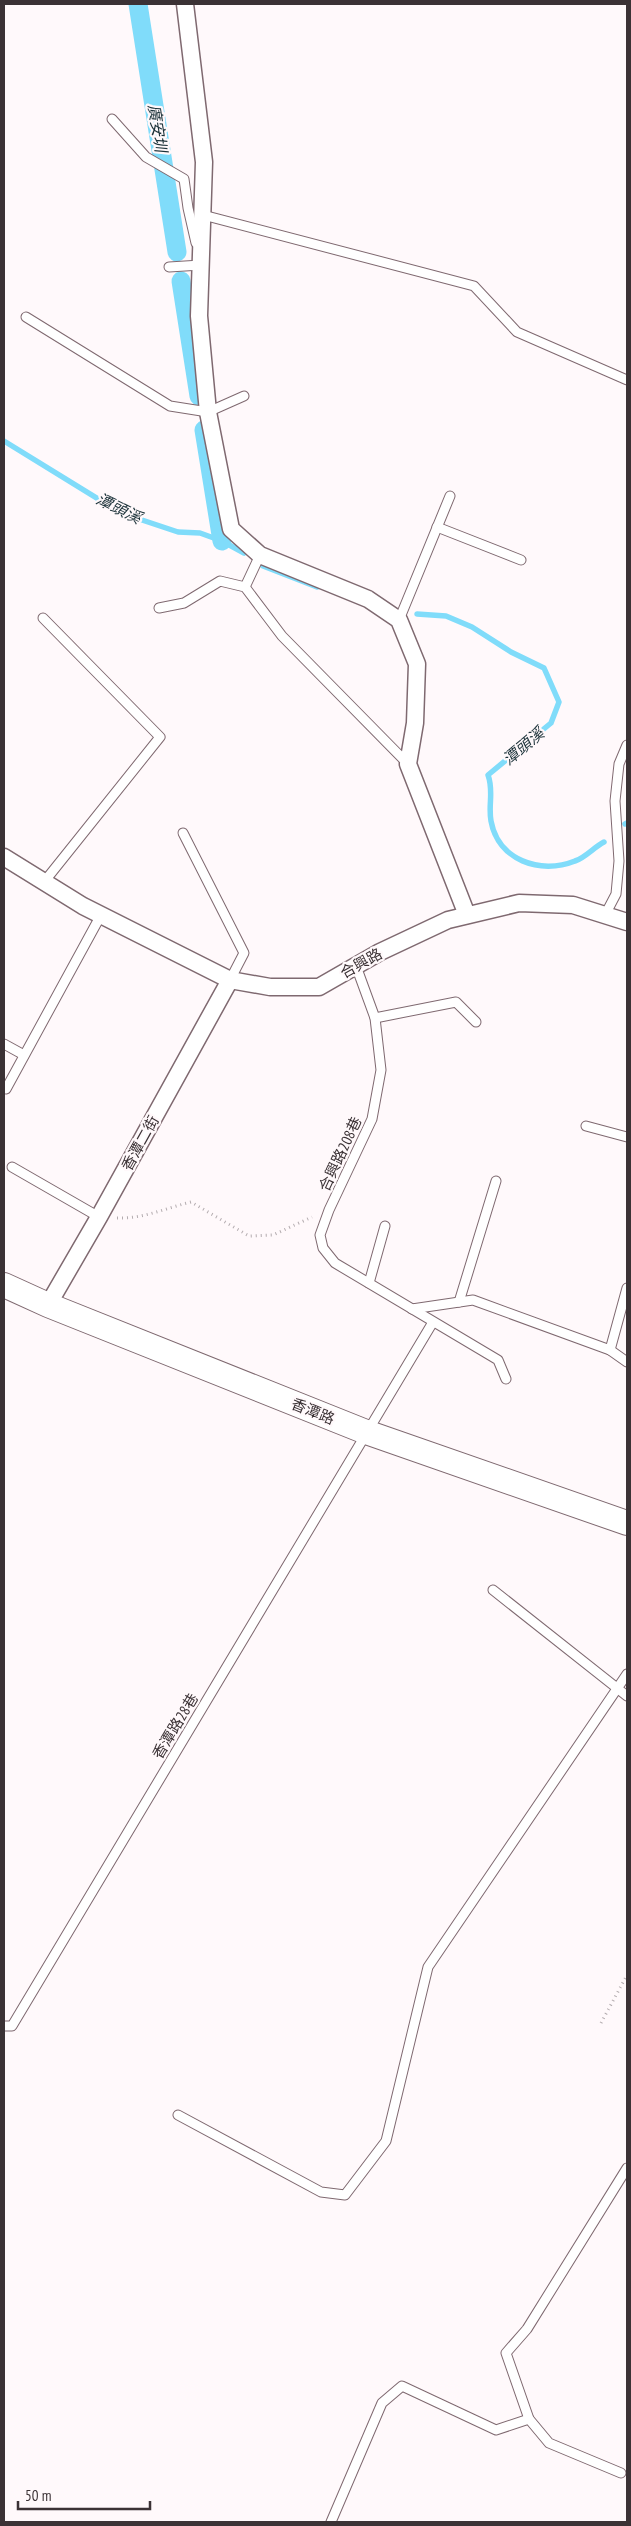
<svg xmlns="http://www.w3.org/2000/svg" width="631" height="2526" viewBox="0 0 631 2526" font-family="'PT Sans Narrow','Noto Sans TC',sans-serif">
  <rect width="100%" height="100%" fill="#fff9fb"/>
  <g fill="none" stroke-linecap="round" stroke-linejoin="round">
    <g stroke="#80dcfa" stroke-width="5.5">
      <polyline points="4,441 121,513 178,532 200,533 222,541 244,553"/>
      <polyline points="263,566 317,587"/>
      <path d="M417 614 446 616 472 627 511 652 544 668 559 702 551 723 488 775C494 791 488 805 491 821 498 860 540 875 575 861 585 858 594 847 604 842"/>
      <polyline points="625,824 627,823"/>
    </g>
    <g stroke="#80dcfa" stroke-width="19">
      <polyline points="138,4 177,252"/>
      <polyline points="181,281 199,396"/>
      <polyline points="204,430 222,541"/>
    </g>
    <g stroke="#7f6970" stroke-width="11">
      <g id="lane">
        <polyline points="112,119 146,157 184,179 188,208 196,243"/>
        <polyline points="203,215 474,286 517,332 627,380"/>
        <polyline points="169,267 201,265 201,263"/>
        <polyline points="26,317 170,406 208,412 244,396"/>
        <polyline points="437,527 521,560"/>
        <polyline points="245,587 260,555"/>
        <polyline points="159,608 184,603 220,581 245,587 282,636 408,764"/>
        <polyline points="43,618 160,737 44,882"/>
        <polyline points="399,620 450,496"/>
        <polyline points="183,833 244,953 230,980"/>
        <polyline points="605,915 616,894 619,861 615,801 619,764 627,745"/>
        <polyline points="356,966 375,1018 381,1070 372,1119 329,1210 320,1235 323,1248 335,1263 498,1360 506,1379"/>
        <polyline points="375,1018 456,1002 476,1022"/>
        <polyline points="4,1044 24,1055"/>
        <polyline points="6,1089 101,915"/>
        <polyline points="586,1126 627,1137"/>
        <polyline points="12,1167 99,1217"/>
        <polyline points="369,1283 385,1226"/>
        <polyline points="459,1302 496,1181"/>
        <polyline points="412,1309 473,1300 610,1350 627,1288"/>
        <polyline points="610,1350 627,1362"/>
        <polyline points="493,1590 627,1696"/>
        <polyline points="4,2026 12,2026 433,1322"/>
        <polyline points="178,2115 321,2192 345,2195 386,2141 428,1967 627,1674"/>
        <polyline points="621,2473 549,2443 529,2419 506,2353 527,2329 627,2168"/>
        <polyline points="331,2522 382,2403 402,2386 496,2430 529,2419"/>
      </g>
    </g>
    <g stroke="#7f6970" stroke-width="19">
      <g id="street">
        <polyline points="185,4 204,162 199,316 208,412 231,529 260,555 368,599 399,620 417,664 415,723 408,764 467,915"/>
        <polyline points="4,857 83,906 230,980 270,987 319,987 380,952 448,920 519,903 573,905 627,922"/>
        <polyline points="48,1305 99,1217 230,980"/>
      </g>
    </g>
    <g stroke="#7f6970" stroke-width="26">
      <polyline id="secondary" points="4,1285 48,1305 366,1432 627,1523"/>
    </g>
    <g stroke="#b3acaf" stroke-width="3" stroke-dasharray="1 4" stroke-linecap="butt">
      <path d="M117 1218C143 1219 166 1208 191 1202L249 1236 273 1235 312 1217"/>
      <polyline points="601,2023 627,1975"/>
    </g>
    <use href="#lane" stroke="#fff" stroke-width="9"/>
    <use href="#street" stroke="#fff" stroke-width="16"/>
    <use href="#secondary" stroke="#fff" stroke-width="24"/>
  </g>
  <g text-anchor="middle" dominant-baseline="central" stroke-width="4.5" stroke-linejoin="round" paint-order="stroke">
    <g font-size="15" fill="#3b3235" stroke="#fff9fb">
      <text transform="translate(361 963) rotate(-29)">合興路</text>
      <text transform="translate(140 1143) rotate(-61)">香潭二街</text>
      <text transform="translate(340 1154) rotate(-65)">合興路208巷</text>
      <text transform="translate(313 1411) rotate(22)">香潭路</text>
      <text transform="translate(175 1726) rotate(-59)">香潭路28巷</text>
    </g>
    <g font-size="16" font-style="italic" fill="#1c3239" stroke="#fff9fb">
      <text transform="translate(158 128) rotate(81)">廣安圳</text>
      <text transform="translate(119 508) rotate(26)">潭頭溪</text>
      <text transform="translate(523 746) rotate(-40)">潭頭溪</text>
    </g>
  </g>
  <rect width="631" height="2526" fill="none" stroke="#3b3235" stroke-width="10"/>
  <path d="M18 2501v8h132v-8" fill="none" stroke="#3b3235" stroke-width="2.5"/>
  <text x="25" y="2501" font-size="15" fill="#3b3235" stroke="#fff9fb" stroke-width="4" paint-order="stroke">50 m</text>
</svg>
